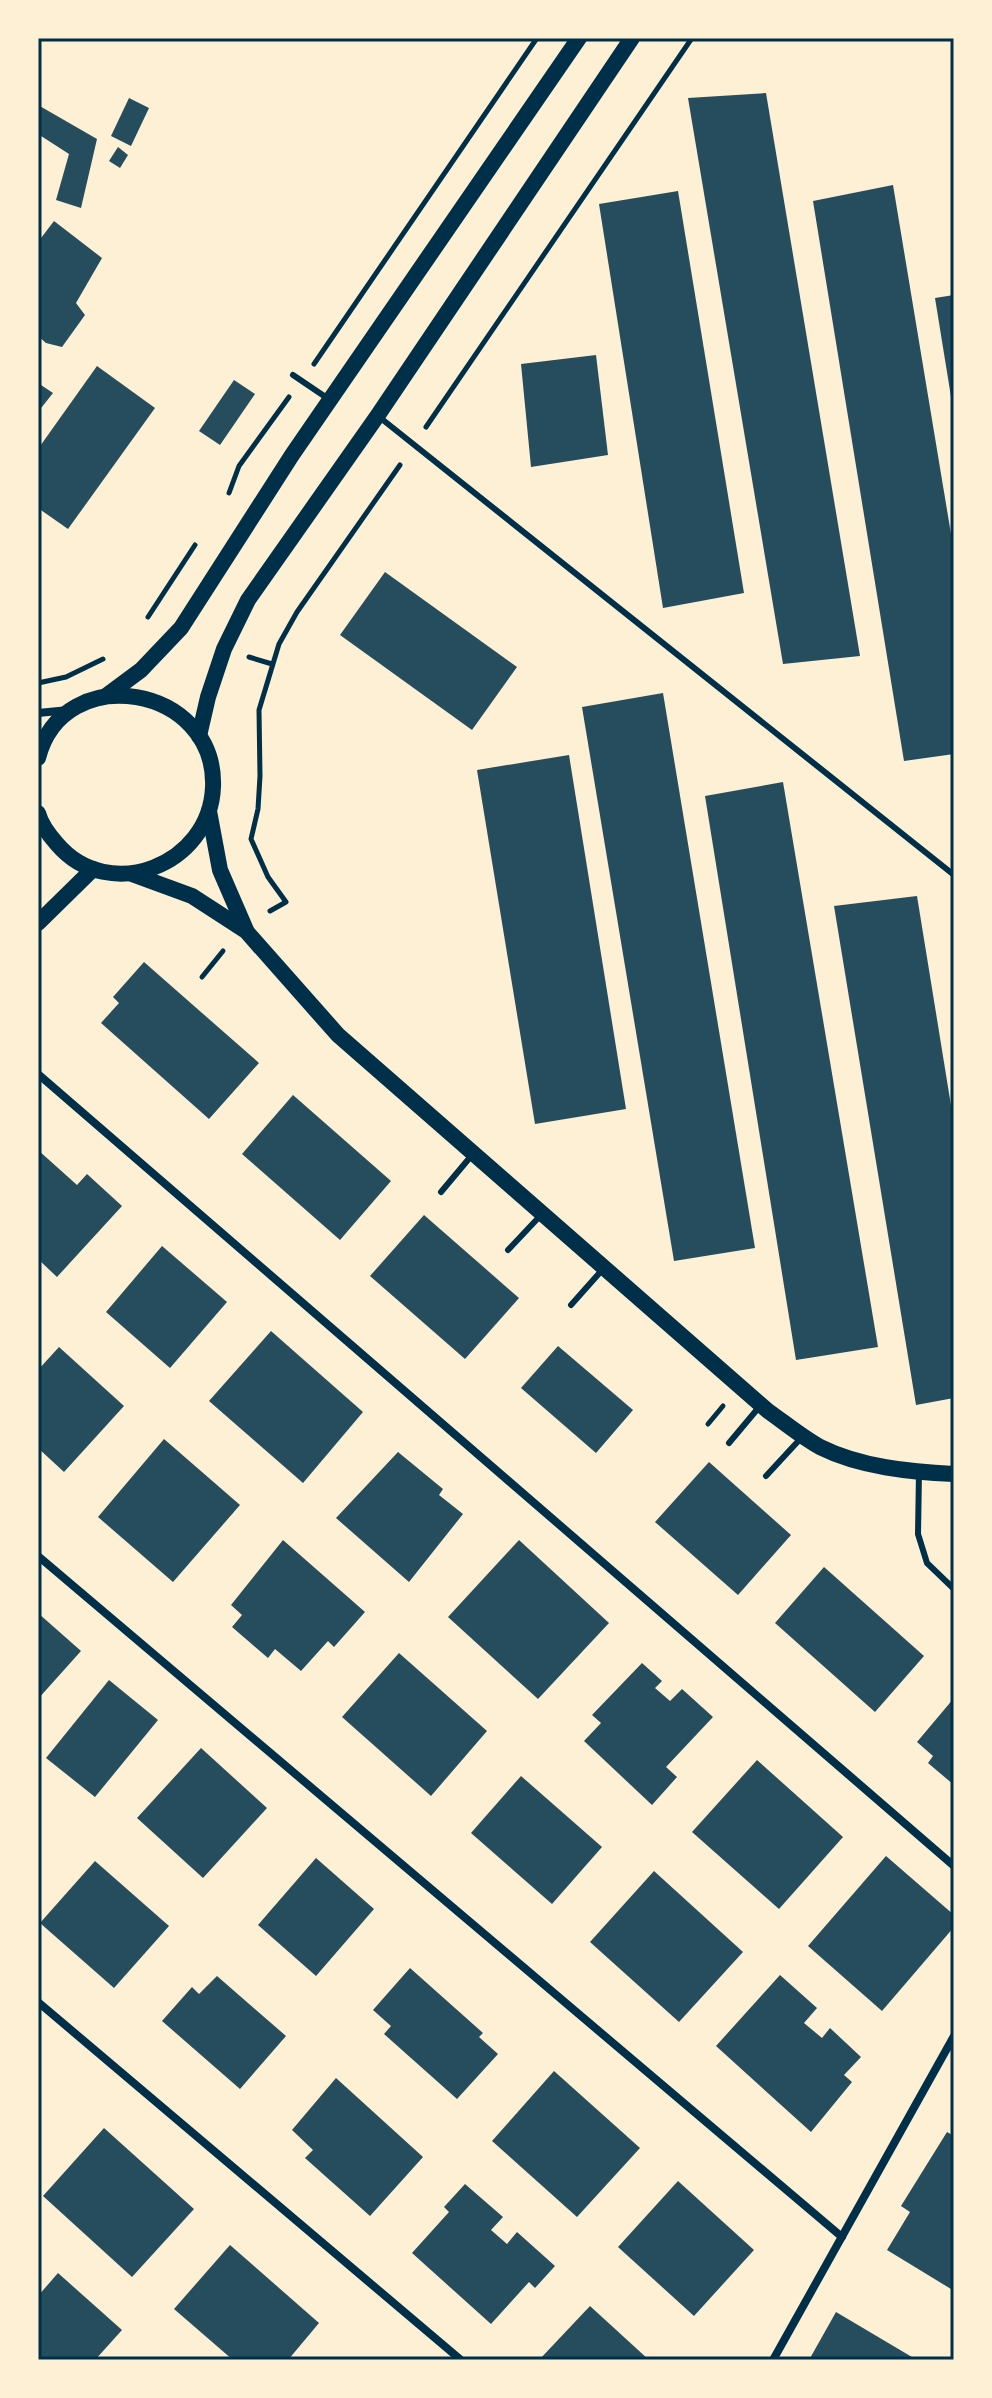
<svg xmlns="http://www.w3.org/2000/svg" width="992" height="2398" viewBox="0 0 992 2398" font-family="Barlow,sans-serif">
  <rect width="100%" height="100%" fill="#fdf0d5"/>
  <g fill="#264d5e">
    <polygon points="766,93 860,656 783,664 688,98"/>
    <polygon points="129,98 149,108 131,146 111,136"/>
    <polygon points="38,105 97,139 81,208 56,200 69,154 38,134"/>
    <polygon points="118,147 128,155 120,168 109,161"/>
    <polygon points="893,185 954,552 954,754 904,761 813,201"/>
    <polygon points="678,191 744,593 663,608 599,204"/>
    <polygon points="54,221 102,258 76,303 85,315 62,347 46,343 38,336 38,242"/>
    <polygon points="954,295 954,403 952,403 935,298"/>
    <polygon points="596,355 608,455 531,467 521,364"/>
    <polygon points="97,366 155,408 68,529 38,508 38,449"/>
    <polygon points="234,380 255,394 220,445 199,431"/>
    <polygon points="38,383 53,393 38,412"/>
    <polygon points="385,572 517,667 472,730 340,635"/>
    <polygon points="663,693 755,1248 674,1261 582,707"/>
    <polygon points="569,755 626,1109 535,1124 477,770"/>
    <polygon points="783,782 878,1347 796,1360 705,796"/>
    <polygon points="917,896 954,1124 954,1398 916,1405 834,906"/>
    <polygon points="144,962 259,1063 209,1119 101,1023 119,1003 113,997"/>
    <polygon points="293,1095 391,1181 340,1240 242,1154"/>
    <polygon points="38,1150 77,1185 87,1174 122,1206 57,1277 38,1259"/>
    <polygon points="424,1215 519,1298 465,1359 370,1276"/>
    <polygon points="162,1246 227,1302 170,1368 106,1312"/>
    <polygon points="271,1331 363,1412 303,1483 209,1401"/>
    <polygon points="558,1346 633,1410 596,1453 521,1388"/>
    <polygon points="59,1347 124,1406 64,1472 38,1448 38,1370"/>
    <polygon points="164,1439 240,1505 173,1582 98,1517"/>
    <polygon points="398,1452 443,1489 439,1495 463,1514 409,1582 336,1518"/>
    <polygon points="709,1462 791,1535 738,1595 655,1522"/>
    <polygon points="283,1540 365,1612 334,1647 328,1641 301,1671 275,1649 268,1658 232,1627 242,1615 231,1605"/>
    <polygon points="519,1540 609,1623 538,1699 448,1617"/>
    <polygon points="824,1567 924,1656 875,1712 775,1623"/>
    <polygon points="38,1613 81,1651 38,1699"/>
    <polygon points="399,1653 487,1731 431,1796 342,1717"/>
    <polygon points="642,1663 662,1681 655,1688 670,1701 682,1689 713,1717 666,1767 677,1777 652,1805 584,1741 601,1723 592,1715"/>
    <polygon points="109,1680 158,1720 95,1797 46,1758"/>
    <polygon points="954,1698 954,1785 928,1763 933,1756 917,1742"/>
    <polygon points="201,1748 267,1808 203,1878 137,1818"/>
    <polygon points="757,1760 843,1837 779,1909 692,1832"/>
    <polygon points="521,1776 602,1847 552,1904 471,1833"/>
    <polygon points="886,1856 954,1915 954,1927 882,2011 808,1946"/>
    <polygon points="316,1858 374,1909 316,1976 258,1925"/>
    <polygon points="95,1861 169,1926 114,1988 40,1923"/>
    <polygon points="654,1871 743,1952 679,2022 590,1942"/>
    <polygon points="410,1968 483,2033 479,2037 498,2054 457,2099 384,2034 391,2026 373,2010"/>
    <polygon points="780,1975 817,2008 804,2023 822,2038 830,2028 861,2057 844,2075 852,2082 811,2132 716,2046"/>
    <polygon points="217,1976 286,2036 240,2089 162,2021 192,1987 199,1994"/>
    <polygon points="554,2071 640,2148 577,2217 492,2141"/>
    <polygon points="336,2078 423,2157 370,2216 305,2158 313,2150 292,2130"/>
    <polygon points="104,2128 194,2209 132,2277 43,2196"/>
    <polygon points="947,2132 954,2136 954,2285 951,2289 887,2250 910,2212 901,2206"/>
    <polygon points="678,2181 754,2250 694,2316 618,2247"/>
    <polygon points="465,2184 503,2217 491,2230 507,2244 517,2232 555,2266 535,2288 529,2282 491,2324 412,2253 449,2212 444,2207"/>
    <polygon points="230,2245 319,2323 288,2360 233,2360 174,2309"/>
    <polygon points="58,2273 122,2330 95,2360 38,2360 38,2296"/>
    <polygon points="590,2306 649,2360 539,2360"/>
    <polygon points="836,2312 917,2360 809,2360"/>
  </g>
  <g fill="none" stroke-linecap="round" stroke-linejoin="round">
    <g stroke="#003049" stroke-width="5">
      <polyline points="314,364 537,38"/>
      <polyline points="426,427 692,38"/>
      <polyline points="229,493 239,466 289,397"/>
      <polyline points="148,617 195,545"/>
      <polyline points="249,657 272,664"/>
      <polyline points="38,683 66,677 103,659"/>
      <polyline points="270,911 286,902 268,877 251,839 258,809 260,776 259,710 279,644 297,612 400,465"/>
      <polyline points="202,977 223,951"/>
      <polyline points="708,1424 723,1406"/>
    </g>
    <g stroke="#003049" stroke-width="6">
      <polyline points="293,375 330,400"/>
      <polyline points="378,416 954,875"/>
      <polyline points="441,1192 472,1155"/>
      <polyline points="508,1250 541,1215"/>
      <polyline points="571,1305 603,1269"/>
      <polyline points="729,1443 760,1406"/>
      <polyline points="919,1472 918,1534 927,1563 954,1589"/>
      <polyline points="766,1476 802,1437"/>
    </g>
    <g stroke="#003049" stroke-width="8">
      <polyline points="38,713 69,710"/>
      <polyline points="38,1074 954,1866"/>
      <polyline points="38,1556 842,2237"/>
      <polyline points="38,2002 461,2360"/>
      <polyline points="773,2360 954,2036"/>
    </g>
    <g stroke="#003049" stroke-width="16">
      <polyline points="106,696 141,670 181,628 292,455 579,38"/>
      <polyline points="199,736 208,697 224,649 248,600 378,415 632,38"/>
      <path d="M38 758C63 659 217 685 213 787 210 865 109 905 57 844 49 835 41 825 38 813"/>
      <polyline points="209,811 220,870 246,930"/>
      <path d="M132 874 192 896 246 931 338 1035 768 1411C785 1423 802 1437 820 1447 860 1467 910 1472 954 1474"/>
      <polyline points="38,923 93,869"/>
    </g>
  </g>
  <rect width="992" height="2398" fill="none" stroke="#fdf0d5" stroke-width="80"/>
  <rect x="40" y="40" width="912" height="2318" fill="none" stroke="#003049" stroke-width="3"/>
</svg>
